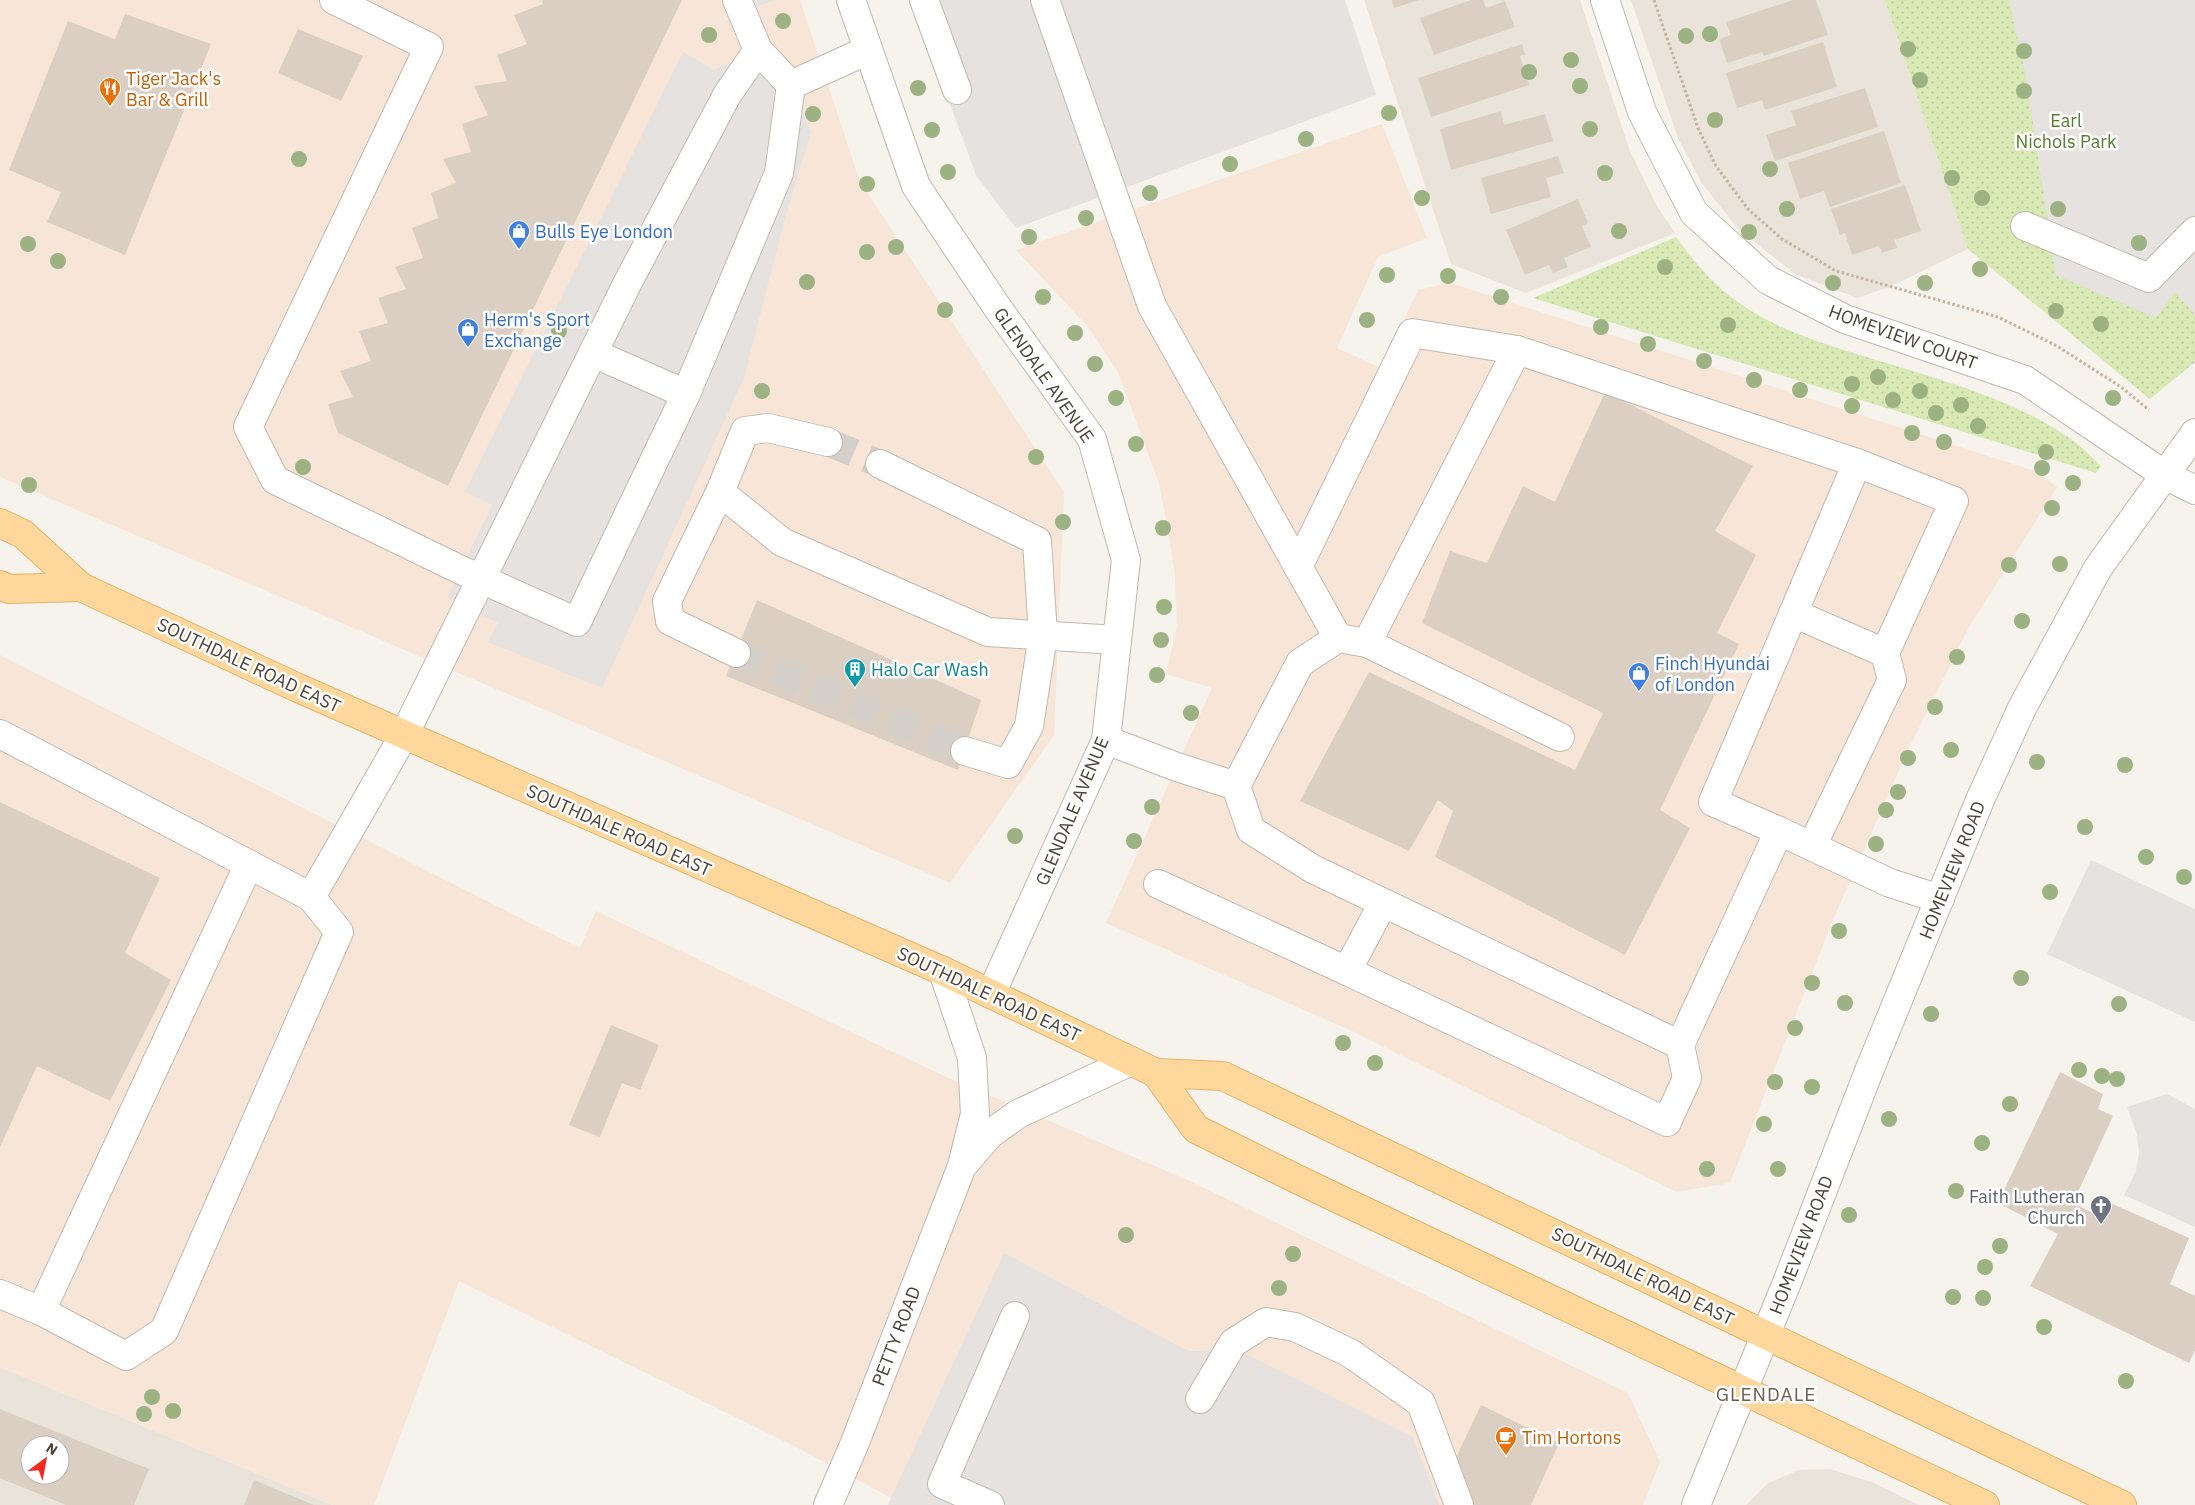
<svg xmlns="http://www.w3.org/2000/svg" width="2195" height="1505" viewBox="0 0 2195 1505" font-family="'IBM Plex Sans',sans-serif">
  <defs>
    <pattern id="grass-dots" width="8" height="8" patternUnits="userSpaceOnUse" patternTransform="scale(1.25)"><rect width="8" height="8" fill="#d8e9b5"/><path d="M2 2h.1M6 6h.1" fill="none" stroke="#bbc99c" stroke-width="1.8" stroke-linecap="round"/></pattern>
  </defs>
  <rect width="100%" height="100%" fill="#f6f2ec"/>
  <g fill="#eae3da" fill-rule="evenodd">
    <polygon points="1364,0 1580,0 1630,151 1658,208 1675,233 1526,293 1451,264"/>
    <polygon points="1631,0 1885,0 1968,249 1889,287 1857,298 1795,274 1738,229 1701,182 1678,138"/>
    <path d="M0 1367 333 1505H0ZM30 1445H60V1475H30Z"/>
    <polygon points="1830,1469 1874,1483 1919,1505 1746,1505 1768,1483 1799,1470"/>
  </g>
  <g fill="#f7e6d8">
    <polygon points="0,0 800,0 860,182 1064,492 1054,735 950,883 0,477"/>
    <polygon points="1382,124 1427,238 1378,257 1337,348 1381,368 1418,290 1450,283 2035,471 2057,487 1968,629 1908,750 1832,922 1730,1183 1676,1192 1352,1031 1106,923 1212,688 1166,674 1177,625 1175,576 1168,529 1159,483 1118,372 1089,328 1016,250"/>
    <polygon points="0,655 580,948 596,911 944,1076 1190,1181 1628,1393 1660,1462 1643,1505 905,1505 798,1448 459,1281 374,1505 333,1505 0,1367"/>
  </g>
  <g fill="url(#grass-dots)">
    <polygon points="1885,0 2195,0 2195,362 2150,399 1968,249"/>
    <path d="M1676 237C1695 263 1715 287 1742 305 1779 330 1821 343 1863 356 1934 378 2019 399 2079 445 2086 451 2093 459 2101 466L2096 473 1533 298Z"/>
  </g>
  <g fill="#e5e2e0">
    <polygon points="722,0 774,0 728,18"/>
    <polygon points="912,0 1345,0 1376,95 1016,228 976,175"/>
    <polygon points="2009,0 2195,0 2195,315 2175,292 2156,318 2056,275 2025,72"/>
    <polygon points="774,43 811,132 785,218 744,378 602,688 488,642 498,623 447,597 492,505 465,492 683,52 714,70"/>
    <polygon points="2091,860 2195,909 2195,1022 2047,954"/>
    <polygon points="2167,1094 2195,1109 2195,1227 2124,1195 2136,1171 2139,1153 2137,1134 2127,1107"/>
    <polygon points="1004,1253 1188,1351 1242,1352 1413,1437 1439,1505 888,1505"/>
  </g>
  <g fill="#dbcfc4" fill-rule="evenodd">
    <polygon points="542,0 682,0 448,486 338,433 328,404 353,397 340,371 371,361 359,331 388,323 378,298 406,289 395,267 423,258 412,228 438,218 431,193 456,183 443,159 471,152 462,124 488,115 474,86 507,81 497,55 527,44 514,15 543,4"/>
    <polygon points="1392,0 1419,0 1394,8"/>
    <polygon points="1471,0 1483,0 1486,8 1505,1 1515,27 1434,55 1420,18"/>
    <polygon points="1793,0 1816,0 1828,35 1764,56 1762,52 1727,63 1719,39 1731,35 1726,22"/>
    <polygon points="125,14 211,44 125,255 47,222 61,192 9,170 68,21 115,39"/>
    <polygon points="298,29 363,56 341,101 278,73"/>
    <polygon points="1823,42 1837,87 1765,110 1762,100 1737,108 1726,73"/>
    <polygon points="1522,44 1525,55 1520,56 1529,85 1431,117 1418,78"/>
    <polygon points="1865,88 1878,127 1775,161 1766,135 1796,125 1791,111"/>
    <polygon points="1501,111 1504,125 1545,114 1553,141 1451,170 1440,129"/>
    <polygon points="1884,131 1901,183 1830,207 1824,191 1800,199 1788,163"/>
    <polygon points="1558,156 1564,173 1546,178 1551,197 1491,214 1481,178"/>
    <polygon points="1905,185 1921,231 1894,240 1897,248 1882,253 1879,246 1852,255 1845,233 1840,235 1831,209"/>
    <polygon points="1578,199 1588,223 1582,226 1591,247 1564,258 1568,267 1553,273 1549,265 1525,275 1506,230"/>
    <polygon points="1605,392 1753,466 1715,531 1756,555 1717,633 1739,644 1660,810 1690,828 1625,955 1435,857 1453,811 1438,800 1409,851 1300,801 1369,672 1575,770 1603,713 1422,623 1450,551 1487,563 1523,486 1555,502"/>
    <polygon points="757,600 981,700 958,770 726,676"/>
    <polygon points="0,802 160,878 125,953 171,980 110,1101 37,1066 0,1147"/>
    <polygon points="611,1025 659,1045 640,1090 622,1083 600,1137 569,1125"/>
    <polygon points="2060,1072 2103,1094 2098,1109 2113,1116 2073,1203 2099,1216 2106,1201 2189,1238 2170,1284 2195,1296 2195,1350 2189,1363 2030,1286 2058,1234 1998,1203"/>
    <polygon points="1481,1405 1559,1443 1531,1505 1465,1505 1451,1468"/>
    <path d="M0 1409 149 1469 134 1505H66L0 1478ZM30 1445H60V1475H30Z"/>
    <polygon points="254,1480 314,1505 244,1505"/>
  </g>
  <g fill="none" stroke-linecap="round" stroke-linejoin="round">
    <g stroke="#d4cfc8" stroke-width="28" stroke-dasharray="28 14" stroke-linecap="butt">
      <polyline points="828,442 880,464"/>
      <polyline points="736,653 965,751"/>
    </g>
    <g stroke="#c2b8ae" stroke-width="30">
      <g id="minor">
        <polyline points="334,0 429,47 248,427 275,480 461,570 577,622 686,394 779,173 791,85"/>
        <polyline points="737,0 758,50 791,85"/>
        <polyline points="851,0 916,186 997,307 1092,439 1126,560 1106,740 991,994"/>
        <polyline points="924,0 957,90"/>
        <polyline points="1045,0 1152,306 1338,638"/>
        <polyline points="1605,0 1642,112 1694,213 1768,280 1845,319 2025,380 2165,475 2195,490"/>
        <polyline points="791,85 868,50"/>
        <polyline points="2025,226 2149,278 2195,231"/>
        <polyline points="593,353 686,394"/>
        <polyline points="880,464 1037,541 1043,635 1029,726 1008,764 965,751"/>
        <polyline points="720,492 782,542 988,632 1117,640"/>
        <polyline points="1298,567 1412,333 1517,350"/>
        <polyline points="1793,613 1885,653"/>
        <polyline points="1367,643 1560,737"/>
        <polyline points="736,653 670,621 667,601 720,492 745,431 768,428 828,442"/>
        <polyline points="0,734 311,897 404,735 628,282 727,95 758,50"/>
        <polyline points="1106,740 1177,767 1236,786 1251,830 1313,869 1680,1045 1779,831 1890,883 1940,899"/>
        <polyline points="1236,786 1300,663 1338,638 1367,643 1517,350 1857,463"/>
        <polyline points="1779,831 1713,802 1857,463 1954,501 1885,653 1892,680 1812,846"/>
        <polyline points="1158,884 1347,971"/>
        <polyline points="1383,903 1347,971 1667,1122 1687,1078 1680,1045"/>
        <polyline points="965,1163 990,1134 1018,1114 1131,1061"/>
        <polyline points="0,1294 41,1311 126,1356 164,1331 339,932 311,897"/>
        <polyline points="41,1311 249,864"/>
        <polyline points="1200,1399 1233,1343 1266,1322 1295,1327 1350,1353 1421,1403 1459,1505"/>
        <polyline points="828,1505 854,1445 962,1166 975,1114 972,1058 943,971"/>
        <polyline points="990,1505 942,1484 1015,1316"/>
        <polyline points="1696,1505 1788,1280 1869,1071 1980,800 2022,708 2098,568 2195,433"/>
      </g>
    </g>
    <g stroke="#e4b36b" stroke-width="30">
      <g id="major">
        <polyline points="0,523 23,534 81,587 298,688 943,971 1156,1073 1223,1076 2122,1505"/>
        <polyline points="0,585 9,589 81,587"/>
        <polyline points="1156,1073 1196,1129 1305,1183 1985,1505"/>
      </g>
    </g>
    <polyline stroke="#c3b39f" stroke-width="3" stroke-dasharray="2.5 2.5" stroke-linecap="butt" points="1654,0 1698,128 1716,166 1748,209 1782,239 1836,271 1998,317 2057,346 2121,387 2149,410"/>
    <use href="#minor" stroke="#fff" stroke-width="28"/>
    <use href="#major" stroke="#fed79d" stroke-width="28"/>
  </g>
  <g fill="#9db282">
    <circle cx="783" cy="21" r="8"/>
    <circle cx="1710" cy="34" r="8"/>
    <circle cx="709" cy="35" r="8"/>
    <circle cx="1686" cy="36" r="8"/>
    <circle cx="1908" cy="49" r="8"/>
    <circle cx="2024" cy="51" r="8"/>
    <circle cx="1571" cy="60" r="8"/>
    <circle cx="1529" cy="72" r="8"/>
    <circle cx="1920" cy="80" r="8"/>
    <circle cx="1580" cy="86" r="8"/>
    <circle cx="918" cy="88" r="8"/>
    <circle cx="2024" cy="91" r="8"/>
    <circle cx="1389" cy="113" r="8"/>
    <circle cx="813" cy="114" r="8"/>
    <circle cx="1715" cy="120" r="8"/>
    <circle cx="1590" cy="129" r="8"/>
    <circle cx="932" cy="130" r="8"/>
    <circle cx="1306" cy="139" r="8"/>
    <circle cx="299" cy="159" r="8"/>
    <circle cx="1230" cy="164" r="8"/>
    <circle cx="1770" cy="169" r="8"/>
    <circle cx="948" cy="172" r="8"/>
    <circle cx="1605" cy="173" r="8"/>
    <circle cx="1952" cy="178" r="8"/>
    <circle cx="867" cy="184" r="8"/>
    <circle cx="1150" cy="193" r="8"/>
    <circle cx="1422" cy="198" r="8"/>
    <circle cx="1982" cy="198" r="8"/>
    <circle cx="1787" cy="209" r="8"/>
    <circle cx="2058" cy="209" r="8"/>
    <circle cx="1086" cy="218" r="8"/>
    <circle cx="1619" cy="231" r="8"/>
    <circle cx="1749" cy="232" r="8"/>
    <circle cx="1029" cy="237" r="8"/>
    <circle cx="2139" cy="243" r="8"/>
    <circle cx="28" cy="244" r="8"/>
    <circle cx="896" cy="247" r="8"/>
    <circle cx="867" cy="252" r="8"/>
    <circle cx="58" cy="261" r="8"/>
    <circle cx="1665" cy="267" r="8"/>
    <circle cx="1980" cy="269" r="8"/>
    <circle cx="1387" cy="275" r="8"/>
    <circle cx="1448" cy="276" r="8"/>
    <circle cx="807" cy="282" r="8"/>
    <circle cx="1833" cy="283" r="8"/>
    <circle cx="1925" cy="283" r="8"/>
    <circle cx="1043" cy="297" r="8"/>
    <circle cx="1501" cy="297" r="8"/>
    <circle cx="945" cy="310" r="8"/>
    <circle cx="2056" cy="311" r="8"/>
    <circle cx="1367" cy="320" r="8"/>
    <circle cx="2101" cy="324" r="8"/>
    <circle cx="1728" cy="325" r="8"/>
    <circle cx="1601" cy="327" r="8"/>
    <circle cx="559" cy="331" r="8"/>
    <circle cx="1075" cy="333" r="8"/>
    <circle cx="1648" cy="344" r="8"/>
    <circle cx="1704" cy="361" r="8"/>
    <circle cx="1095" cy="364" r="8"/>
    <circle cx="1878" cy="377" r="8"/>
    <circle cx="1754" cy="380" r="8"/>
    <circle cx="1852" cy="384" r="8"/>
    <circle cx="1800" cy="390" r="8"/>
    <circle cx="762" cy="391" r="8"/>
    <circle cx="1920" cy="391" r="8"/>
    <circle cx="1116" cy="398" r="8"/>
    <circle cx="2113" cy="398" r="8"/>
    <circle cx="1893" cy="400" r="8"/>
    <circle cx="1961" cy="405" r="8"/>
    <circle cx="1852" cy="406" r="8"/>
    <circle cx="1936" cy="413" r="8"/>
    <circle cx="1978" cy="426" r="8"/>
    <circle cx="1912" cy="433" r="8"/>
    <circle cx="1944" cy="442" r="8"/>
    <circle cx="1136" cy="444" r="8"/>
    <circle cx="2046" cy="452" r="8"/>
    <circle cx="1036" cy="457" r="8"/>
    <circle cx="303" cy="467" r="8"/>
    <circle cx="2042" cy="468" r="8"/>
    <circle cx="2073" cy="483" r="8"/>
    <circle cx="29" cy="485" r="8"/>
    <circle cx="2052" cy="508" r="8"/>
    <circle cx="1063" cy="522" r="8"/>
    <circle cx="1163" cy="528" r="8"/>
    <circle cx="2060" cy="564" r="8"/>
    <circle cx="2009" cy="565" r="8"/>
    <circle cx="1164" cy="607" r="8"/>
    <circle cx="2022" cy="621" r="8"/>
    <circle cx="1161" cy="640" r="8"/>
    <circle cx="1957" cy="657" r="8"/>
    <circle cx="1157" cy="675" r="8"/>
    <circle cx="1935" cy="707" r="8"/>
    <circle cx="1191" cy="713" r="8"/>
    <circle cx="1951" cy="750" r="8"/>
    <circle cx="1908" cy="758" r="8"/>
    <circle cx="2037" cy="762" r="8"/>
    <circle cx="2125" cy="765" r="8"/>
    <circle cx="1898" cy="792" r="8"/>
    <circle cx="1152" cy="807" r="8"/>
    <circle cx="1886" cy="810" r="8"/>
    <circle cx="2085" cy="827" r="8"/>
    <circle cx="1015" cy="836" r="8"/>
    <circle cx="1134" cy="841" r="8"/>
    <circle cx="1876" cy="844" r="8"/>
    <circle cx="2146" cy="857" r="8"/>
    <circle cx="2184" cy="877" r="8"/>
    <circle cx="2050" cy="892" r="8"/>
    <circle cx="1839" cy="931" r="8"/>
    <circle cx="2021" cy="978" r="8"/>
    <circle cx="1812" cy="983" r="8"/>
    <circle cx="1845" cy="1003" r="8"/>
    <circle cx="2119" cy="1004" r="8"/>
    <circle cx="1931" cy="1014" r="8"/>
    <circle cx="1795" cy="1028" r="8"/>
    <circle cx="1343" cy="1043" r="8"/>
    <circle cx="1375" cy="1063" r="8"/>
    <circle cx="2079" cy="1070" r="8"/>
    <circle cx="2102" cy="1076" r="8"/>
    <circle cx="2117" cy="1079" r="8"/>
    <circle cx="1775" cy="1082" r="8"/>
    <circle cx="1812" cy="1087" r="8"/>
    <circle cx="2010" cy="1104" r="8"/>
    <circle cx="1889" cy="1119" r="8"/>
    <circle cx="1764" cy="1124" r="8"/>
    <circle cx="1982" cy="1143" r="8"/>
    <circle cx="1707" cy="1169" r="8"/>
    <circle cx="1778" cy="1169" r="8"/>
    <circle cx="1956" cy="1191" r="8"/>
    <circle cx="1849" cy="1215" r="8"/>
    <circle cx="1126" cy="1235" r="8"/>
    <circle cx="2000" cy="1246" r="8"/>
    <circle cx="1293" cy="1254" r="8"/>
    <circle cx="1985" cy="1267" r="8"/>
    <circle cx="1279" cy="1288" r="8"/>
    <circle cx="1953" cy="1297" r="8"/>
    <circle cx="1983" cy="1298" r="8"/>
    <circle cx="2044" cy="1327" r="8"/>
    <circle cx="2126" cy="1381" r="8"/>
    <circle cx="152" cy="1397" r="8"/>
    <circle cx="173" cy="1411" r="8"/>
    <circle cx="144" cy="1414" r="8"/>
  </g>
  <defs>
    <g id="restaurant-pin" transform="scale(1.125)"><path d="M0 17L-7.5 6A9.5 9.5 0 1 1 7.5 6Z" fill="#e8710a" stroke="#fff"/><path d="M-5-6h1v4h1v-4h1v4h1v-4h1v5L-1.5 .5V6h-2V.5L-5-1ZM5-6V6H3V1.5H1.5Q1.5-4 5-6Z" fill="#fff"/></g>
    <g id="shop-pin" transform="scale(1.125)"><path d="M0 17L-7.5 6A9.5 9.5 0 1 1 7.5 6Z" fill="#3f7fe0" stroke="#fff"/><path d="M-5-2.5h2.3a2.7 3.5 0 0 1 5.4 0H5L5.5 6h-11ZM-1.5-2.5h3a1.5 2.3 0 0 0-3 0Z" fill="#fff"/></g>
    <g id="building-pin" transform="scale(1.125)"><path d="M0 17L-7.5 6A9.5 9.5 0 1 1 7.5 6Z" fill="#0f9aa8" stroke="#fff"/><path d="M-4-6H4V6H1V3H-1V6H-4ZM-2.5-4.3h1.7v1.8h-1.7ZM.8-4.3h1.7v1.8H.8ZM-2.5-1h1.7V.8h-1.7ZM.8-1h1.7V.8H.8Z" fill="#fff"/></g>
    <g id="church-pin" transform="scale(1.125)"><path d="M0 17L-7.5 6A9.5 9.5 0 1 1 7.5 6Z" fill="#6b7280" stroke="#fff"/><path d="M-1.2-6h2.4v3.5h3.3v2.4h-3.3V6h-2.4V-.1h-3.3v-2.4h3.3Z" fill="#fff"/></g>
    <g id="cafe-pin" transform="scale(1.125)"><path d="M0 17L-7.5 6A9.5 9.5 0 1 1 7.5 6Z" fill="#e8710a" stroke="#fff"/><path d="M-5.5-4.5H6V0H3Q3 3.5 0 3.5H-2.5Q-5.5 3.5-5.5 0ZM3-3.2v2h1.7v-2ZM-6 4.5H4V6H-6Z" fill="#fff"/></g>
  </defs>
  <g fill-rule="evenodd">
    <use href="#restaurant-pin" x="110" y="88"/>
    <use href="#shop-pin" x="519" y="231"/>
    <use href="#shop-pin" x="468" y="329"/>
    <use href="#building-pin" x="855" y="669"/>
    <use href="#shop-pin" x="1639" y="673"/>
    <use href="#church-pin" x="2101" y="1206"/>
    <use href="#cafe-pin" x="1506" y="1437"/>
  </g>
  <g text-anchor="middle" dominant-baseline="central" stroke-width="5" stroke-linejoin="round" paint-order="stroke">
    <g font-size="18" fill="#c56008" stroke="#fff" text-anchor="start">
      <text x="126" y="78">Tiger Jack's<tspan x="126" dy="21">Bar &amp; Grill</tspan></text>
      <text x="1522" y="1437">Tim Hortons</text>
    </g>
    <g font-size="18" fill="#547e2b" stroke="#fff">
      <text x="2066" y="120">Earl<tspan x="2066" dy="21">Nichols Park</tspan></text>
    </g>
    <g font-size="18" fill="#366cbe" stroke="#fff" text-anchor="start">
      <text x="535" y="231">Bulls Eye London</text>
      <text x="484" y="319">Herm's Sport<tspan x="484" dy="21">Exchange</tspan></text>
      <text x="1655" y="663">Finch Hyundai<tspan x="1655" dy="21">of London</tspan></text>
    </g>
    <g font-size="18" fill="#4b4239" stroke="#fff">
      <text transform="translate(1903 337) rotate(20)">HOMEVIEW COURT</text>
      <text transform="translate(1044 375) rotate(55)">GLENDALE AVENUE</text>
      <text transform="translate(249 665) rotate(25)">SOUTHDALE ROAD EAST</text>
      <text transform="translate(1072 811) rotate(-67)">GLENDALE AVENUE</text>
      <text transform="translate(619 830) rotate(24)">SOUTHDALE ROAD EAST</text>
      <text transform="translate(1952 870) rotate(-68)">HOMEVIEW ROAD</text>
      <text transform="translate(989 994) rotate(25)">SOUTHDALE ROAD EAST</text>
      <text transform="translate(1801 1245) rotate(-69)">HOMEVIEW ROAD</text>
      <text transform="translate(1643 1276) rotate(26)">SOUTHDALE ROAD EAST</text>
      <text transform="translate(896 1336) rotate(-69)">PETTY ROAD</text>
    </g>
    <g font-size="18" fill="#0d838f" stroke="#fff" text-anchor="start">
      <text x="871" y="669">Halo Car Wash</text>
    </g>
    <g font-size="18" fill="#5b616d" stroke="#fff" text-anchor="end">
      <text x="2085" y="1196">Faith Lutheran<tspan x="2085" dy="21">Church</tspan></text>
    </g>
    <g font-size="19" letter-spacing="1" fill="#6d5e50" stroke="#fff">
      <text x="1766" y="1394">GLENDALE</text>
    </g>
  </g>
  <g transform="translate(45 1460) rotate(32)"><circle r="24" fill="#ffffff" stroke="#b7b3b0"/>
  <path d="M0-4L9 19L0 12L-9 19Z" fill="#f9281f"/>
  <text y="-8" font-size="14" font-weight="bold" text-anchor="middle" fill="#4b4239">N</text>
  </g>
</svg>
